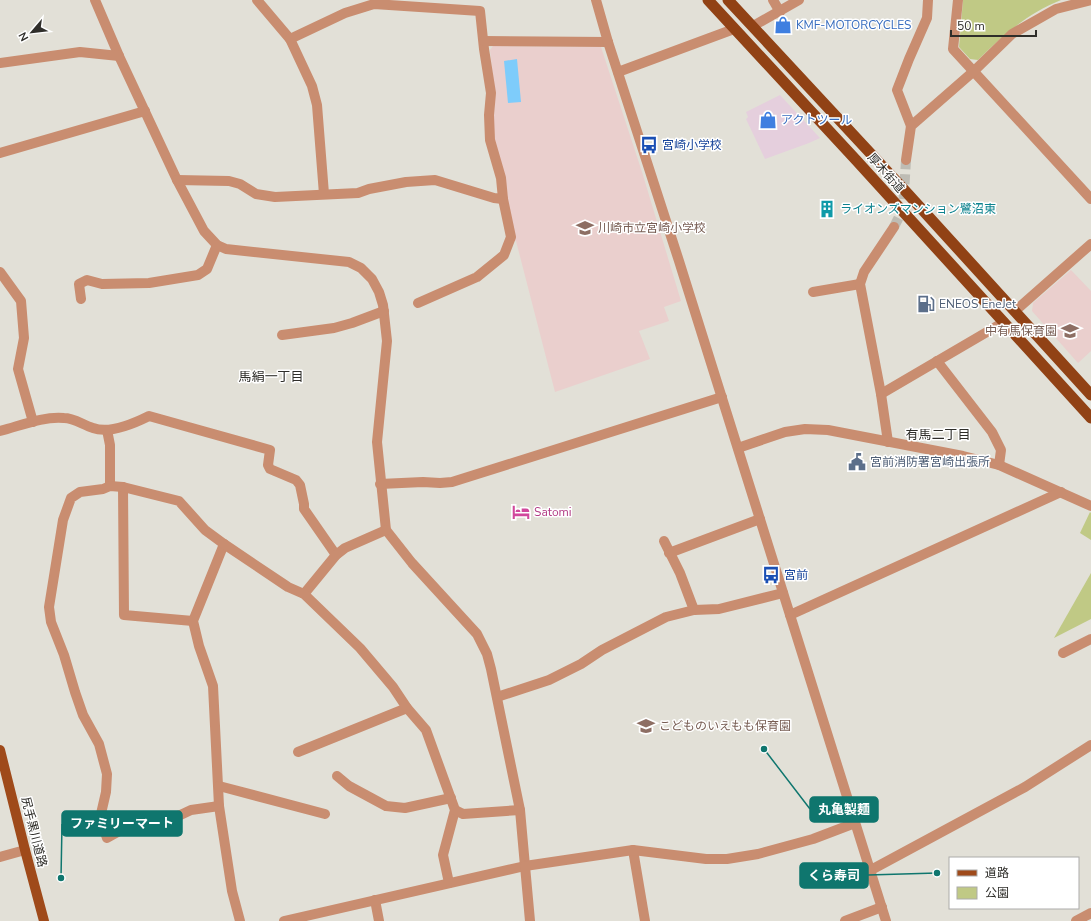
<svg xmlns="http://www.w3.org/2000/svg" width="1091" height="921" viewBox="0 0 1091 921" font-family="'Nunito Sans','Noto Sans JP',sans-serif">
  <rect width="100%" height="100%" fill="#e2e0d7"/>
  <polygon fill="#e5cfdd" points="780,95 820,138 809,143 765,159 746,119 748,117 746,112"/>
  <g fill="#eacfcd">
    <polygon points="493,46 601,47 642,172 681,301 664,307 669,321 639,331 650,359 555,392 516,241 514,241 498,157 493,130 495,98 490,50"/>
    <polygon points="1071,270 1091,291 1091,351 1078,363 1032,311 1033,303"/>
  </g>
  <g fill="#c0c985">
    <path d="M963 0H1061C1027 14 1004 34 978 60L970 59 959 47Z"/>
    <polygon points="1090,512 1091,513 1091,540 1080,533"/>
    <polygon points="1091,573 1091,619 1054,638"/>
  </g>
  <polygon fill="#7eccfb" points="517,59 521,102 508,103 504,61"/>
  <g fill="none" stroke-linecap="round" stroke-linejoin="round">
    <polyline stroke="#bebcb4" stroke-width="10" stroke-dasharray="10 5" stroke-linecap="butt" points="894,227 903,209 906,160"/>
    <g stroke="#c98d70" stroke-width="10">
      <polyline points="95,0 119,56 177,180 204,231 217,245 226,249 349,262 361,268 372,279 379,292 383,305 387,341 377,442 386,530 412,563 477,634 487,654 491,669 520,810 525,866"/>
      <polyline points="257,0 290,39 312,86 317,105 324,194"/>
      <polyline points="773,0 780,12"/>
      <polyline points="958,0 953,49 1091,199"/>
      <polyline points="753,26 799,0"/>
      <polyline points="290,39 345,13 374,4 480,11 484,49 491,93 489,115 490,140 501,178 503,199 511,237 504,255 477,277 418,303"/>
      <polyline points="484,41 608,42"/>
      <polyline points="0,63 80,52 119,56"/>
      <polyline points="618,72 734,29"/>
      <polyline points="911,126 897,90 909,59 927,18 928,0"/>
      <polyline points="0,153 145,111"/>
      <polyline points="906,160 911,126 974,71 1012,34 1056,9 1091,0"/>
      <polyline points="177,180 229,181 240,184 256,194 275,197 358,193 369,189 406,182 435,180 494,198 503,199"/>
      <polyline points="0,272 21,301 24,338 18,369 33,422"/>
      <polyline points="813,292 860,284"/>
      <polyline points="81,299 79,284 87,280 102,284 149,283 198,275 207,269 217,245"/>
      <polyline points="1015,311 1091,244"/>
      <polyline points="282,335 334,328 352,323 384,311"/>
      <polyline points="937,361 992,432 1001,450 999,465"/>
      <polyline points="881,394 1004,322"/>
      <polyline points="107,430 110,445 110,486"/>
      <path d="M0 431C20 426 43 416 64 418 74 418 83 425 93 428 109 434 135 423 149 416L270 450 268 465 270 469 296 480 300 485 304 504V509L336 555"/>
      <polyline points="888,442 881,394 860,284 864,272 894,227"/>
      <polyline points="738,448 785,432 805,429 828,430 963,456 999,465 1091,506"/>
      <polyline points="380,484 423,482 440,483 452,482 722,397"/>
      <polyline points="123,487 124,615 193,621"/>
      <polyline points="664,541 680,573 694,610"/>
      <polyline points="224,544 193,621 199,646 213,686 219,806 232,891 240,921"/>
      <polyline points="669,553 760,519"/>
      <polyline points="304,594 336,555 345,548 386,530"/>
      <polyline points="790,615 1061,492"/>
      <polyline points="1063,653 1091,639"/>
      <polyline points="497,697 549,680 581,664 602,650 666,617 694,610 719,609 783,593"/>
      <polyline points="298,752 407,708"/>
      <polyline points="337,776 349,786 386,806 405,808 451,798"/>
      <polyline points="219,786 325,814"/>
      <polyline points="219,806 191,810 174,818 125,828 107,838 100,818 106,792 107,774 99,744 83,715 75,692 64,655 51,622 49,607 63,520 71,498 80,492 103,489 110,486 123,487 179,501 205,530 224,544 288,587 304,594 360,648 393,687 407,708 426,730 455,810 443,855 449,883"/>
      <polyline points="455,810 463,814 520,810"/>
      <polyline points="633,850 645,921"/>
      <polyline points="871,870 1025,787 1091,745"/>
      <polyline points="375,900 379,921"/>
      <polyline points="284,921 525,866 633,850 706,859 727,859 758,854 813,839 855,823"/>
      <polyline points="845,921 882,907"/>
      <polyline points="1076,921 1091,913"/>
    </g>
    <g stroke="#c98d70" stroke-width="10">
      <polyline points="596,0 608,42 679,261 886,921"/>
      <polyline points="0,857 25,850"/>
      <polyline points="525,866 530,921"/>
    </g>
    <polyline stroke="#9f4a1a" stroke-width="10" points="0,750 25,850 44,921"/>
    <g stroke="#914215" stroke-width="11">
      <polyline points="708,0 856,160 1091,418"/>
      <polyline points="728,0 898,183 1091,395"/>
    </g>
  </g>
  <defs>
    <g id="shop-bare" transform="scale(1.38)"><path d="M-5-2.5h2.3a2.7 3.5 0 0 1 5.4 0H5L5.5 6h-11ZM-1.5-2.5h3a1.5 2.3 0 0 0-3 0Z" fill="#3f7fe0" stroke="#fff" stroke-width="2.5" paint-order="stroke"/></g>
    <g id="bus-bare" transform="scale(1.38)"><path d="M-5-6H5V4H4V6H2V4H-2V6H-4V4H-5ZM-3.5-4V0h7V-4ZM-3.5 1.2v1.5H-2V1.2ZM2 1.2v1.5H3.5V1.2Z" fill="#1a4fb4" stroke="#fff" stroke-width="2.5" paint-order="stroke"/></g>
    <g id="building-bare" transform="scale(1.38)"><path d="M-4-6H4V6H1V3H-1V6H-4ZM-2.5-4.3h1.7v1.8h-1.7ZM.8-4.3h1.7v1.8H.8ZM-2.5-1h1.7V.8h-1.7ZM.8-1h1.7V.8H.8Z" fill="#0f9aa8" stroke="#fff" stroke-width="2.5" paint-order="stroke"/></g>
    <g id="school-bare" transform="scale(1.38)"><path d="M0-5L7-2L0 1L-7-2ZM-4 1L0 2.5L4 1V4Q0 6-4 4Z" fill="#8d6e63" stroke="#fff" stroke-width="2.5" paint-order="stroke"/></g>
    <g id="fuel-bare" transform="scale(1.38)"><path d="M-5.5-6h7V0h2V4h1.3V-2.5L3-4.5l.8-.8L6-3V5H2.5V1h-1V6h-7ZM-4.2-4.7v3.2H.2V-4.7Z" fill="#5c6f8a" stroke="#fff" stroke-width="2.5" paint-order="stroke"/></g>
    <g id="civic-bare" transform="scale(1.38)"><path d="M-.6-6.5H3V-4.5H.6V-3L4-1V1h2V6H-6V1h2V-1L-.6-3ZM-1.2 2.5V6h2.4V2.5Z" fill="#5c6f8a" stroke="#fff" stroke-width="2.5" paint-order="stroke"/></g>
    <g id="hotel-bare" transform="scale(1.38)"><path d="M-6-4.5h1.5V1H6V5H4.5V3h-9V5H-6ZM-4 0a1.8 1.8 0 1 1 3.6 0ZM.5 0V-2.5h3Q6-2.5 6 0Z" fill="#d1479c" stroke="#fff" stroke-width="2.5" paint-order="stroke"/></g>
  </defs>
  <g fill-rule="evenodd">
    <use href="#shop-bare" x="783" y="25"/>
    <use href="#shop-bare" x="768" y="120"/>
    <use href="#bus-bare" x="649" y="145"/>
    <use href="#building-bare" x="827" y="209"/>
    <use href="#school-bare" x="585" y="228"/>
    <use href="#fuel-bare" x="926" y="304"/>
    <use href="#school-bare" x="1070" y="331"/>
    <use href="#civic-bare" x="857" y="462"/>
    <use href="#hotel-bare" x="521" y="512"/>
    <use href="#bus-bare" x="771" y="575"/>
    <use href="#school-bare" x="646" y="726"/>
  </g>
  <g text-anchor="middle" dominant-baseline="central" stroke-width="3" stroke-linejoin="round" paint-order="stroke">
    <g font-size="12" fill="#366cbe" stroke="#fff" text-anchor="start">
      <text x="796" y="25">KMF-MOTORCYCLES</text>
      <text x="781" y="120">アクトツール</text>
    </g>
    <g font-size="12" fill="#164399" stroke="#fff" text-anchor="start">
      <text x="662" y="145">宮崎小学校</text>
      <text x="784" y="575">宮前</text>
    </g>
    <g font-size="12" fill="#2f2e2a" stroke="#fff">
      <text transform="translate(886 173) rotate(48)">厚木街道</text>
      <text transform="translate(34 832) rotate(76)">尻手黒川道路</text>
    </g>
    <g font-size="12" fill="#0d838f" stroke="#fff" text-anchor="start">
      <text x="840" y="209">ライオンズマンション鷺沼東</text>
    </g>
    <g font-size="12" fill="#785e54" stroke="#fff" text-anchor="start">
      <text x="598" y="228">川崎市立宮崎小学校</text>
      <text x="1057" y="331" text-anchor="end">中有馬保育園</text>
      <text x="659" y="726">こどものいえもも保育園</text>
    </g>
    <g font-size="12" fill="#4e5e75" stroke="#fff" text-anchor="start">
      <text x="939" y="304">ENEOS EneJet</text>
      <text x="870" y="462">宮前消防署宮崎出張所</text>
    </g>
    <g font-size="12" fill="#b23c85" stroke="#fff" text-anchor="start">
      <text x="534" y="512">Satomi</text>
    </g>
    <g font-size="13" fill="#2f2e2a" stroke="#fff">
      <text x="271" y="377">馬絹一丁目</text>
      <text x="938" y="435">有馬二丁目</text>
    </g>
  </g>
  <path fill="none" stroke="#0f766e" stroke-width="1.5" d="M764 749L810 809M61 878L62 824M937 873L868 875"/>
  <g fill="#0f766e" stroke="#fff" stroke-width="1.5">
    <circle cx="764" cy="749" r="4"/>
    <circle cx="61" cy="878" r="4"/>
    <circle cx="937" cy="873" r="4"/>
  </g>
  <g fill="#0f766e" stroke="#0f766e" stroke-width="1.5">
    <rect x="810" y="797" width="68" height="25" rx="4"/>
    <rect x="62" y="811" width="120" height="25" rx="4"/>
    <rect x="800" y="863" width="68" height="25" rx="4"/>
  </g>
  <g font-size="13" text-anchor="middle" font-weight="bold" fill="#fff">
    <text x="844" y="814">丸亀製麺</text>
    <text x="122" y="828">ファミリーマート</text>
    <text x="834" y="880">くら寿司</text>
  </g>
  <rect x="949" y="857" width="130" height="52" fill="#ffffff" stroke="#acabaa"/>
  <rect x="957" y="870" width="20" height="6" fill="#9f4a1a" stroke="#acabaa"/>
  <text x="985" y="877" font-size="12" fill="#2f2e2a">道路</text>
  <rect x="957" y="887" width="20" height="12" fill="#c0c985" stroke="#acabaa"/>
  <text x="985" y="897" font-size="12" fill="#2f2e2a">公園</text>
  <g transform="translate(32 32) rotate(242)" stroke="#ffffff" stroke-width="3" paint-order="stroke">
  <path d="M0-3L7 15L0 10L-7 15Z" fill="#2f2e2a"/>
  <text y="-6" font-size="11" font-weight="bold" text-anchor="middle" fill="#2f2e2a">N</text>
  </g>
  <path d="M951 30v6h85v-6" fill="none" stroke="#2f2e2a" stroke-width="2"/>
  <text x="957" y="30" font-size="12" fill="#2f2e2a" stroke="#ffffff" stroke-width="3" paint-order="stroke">50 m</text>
</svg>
